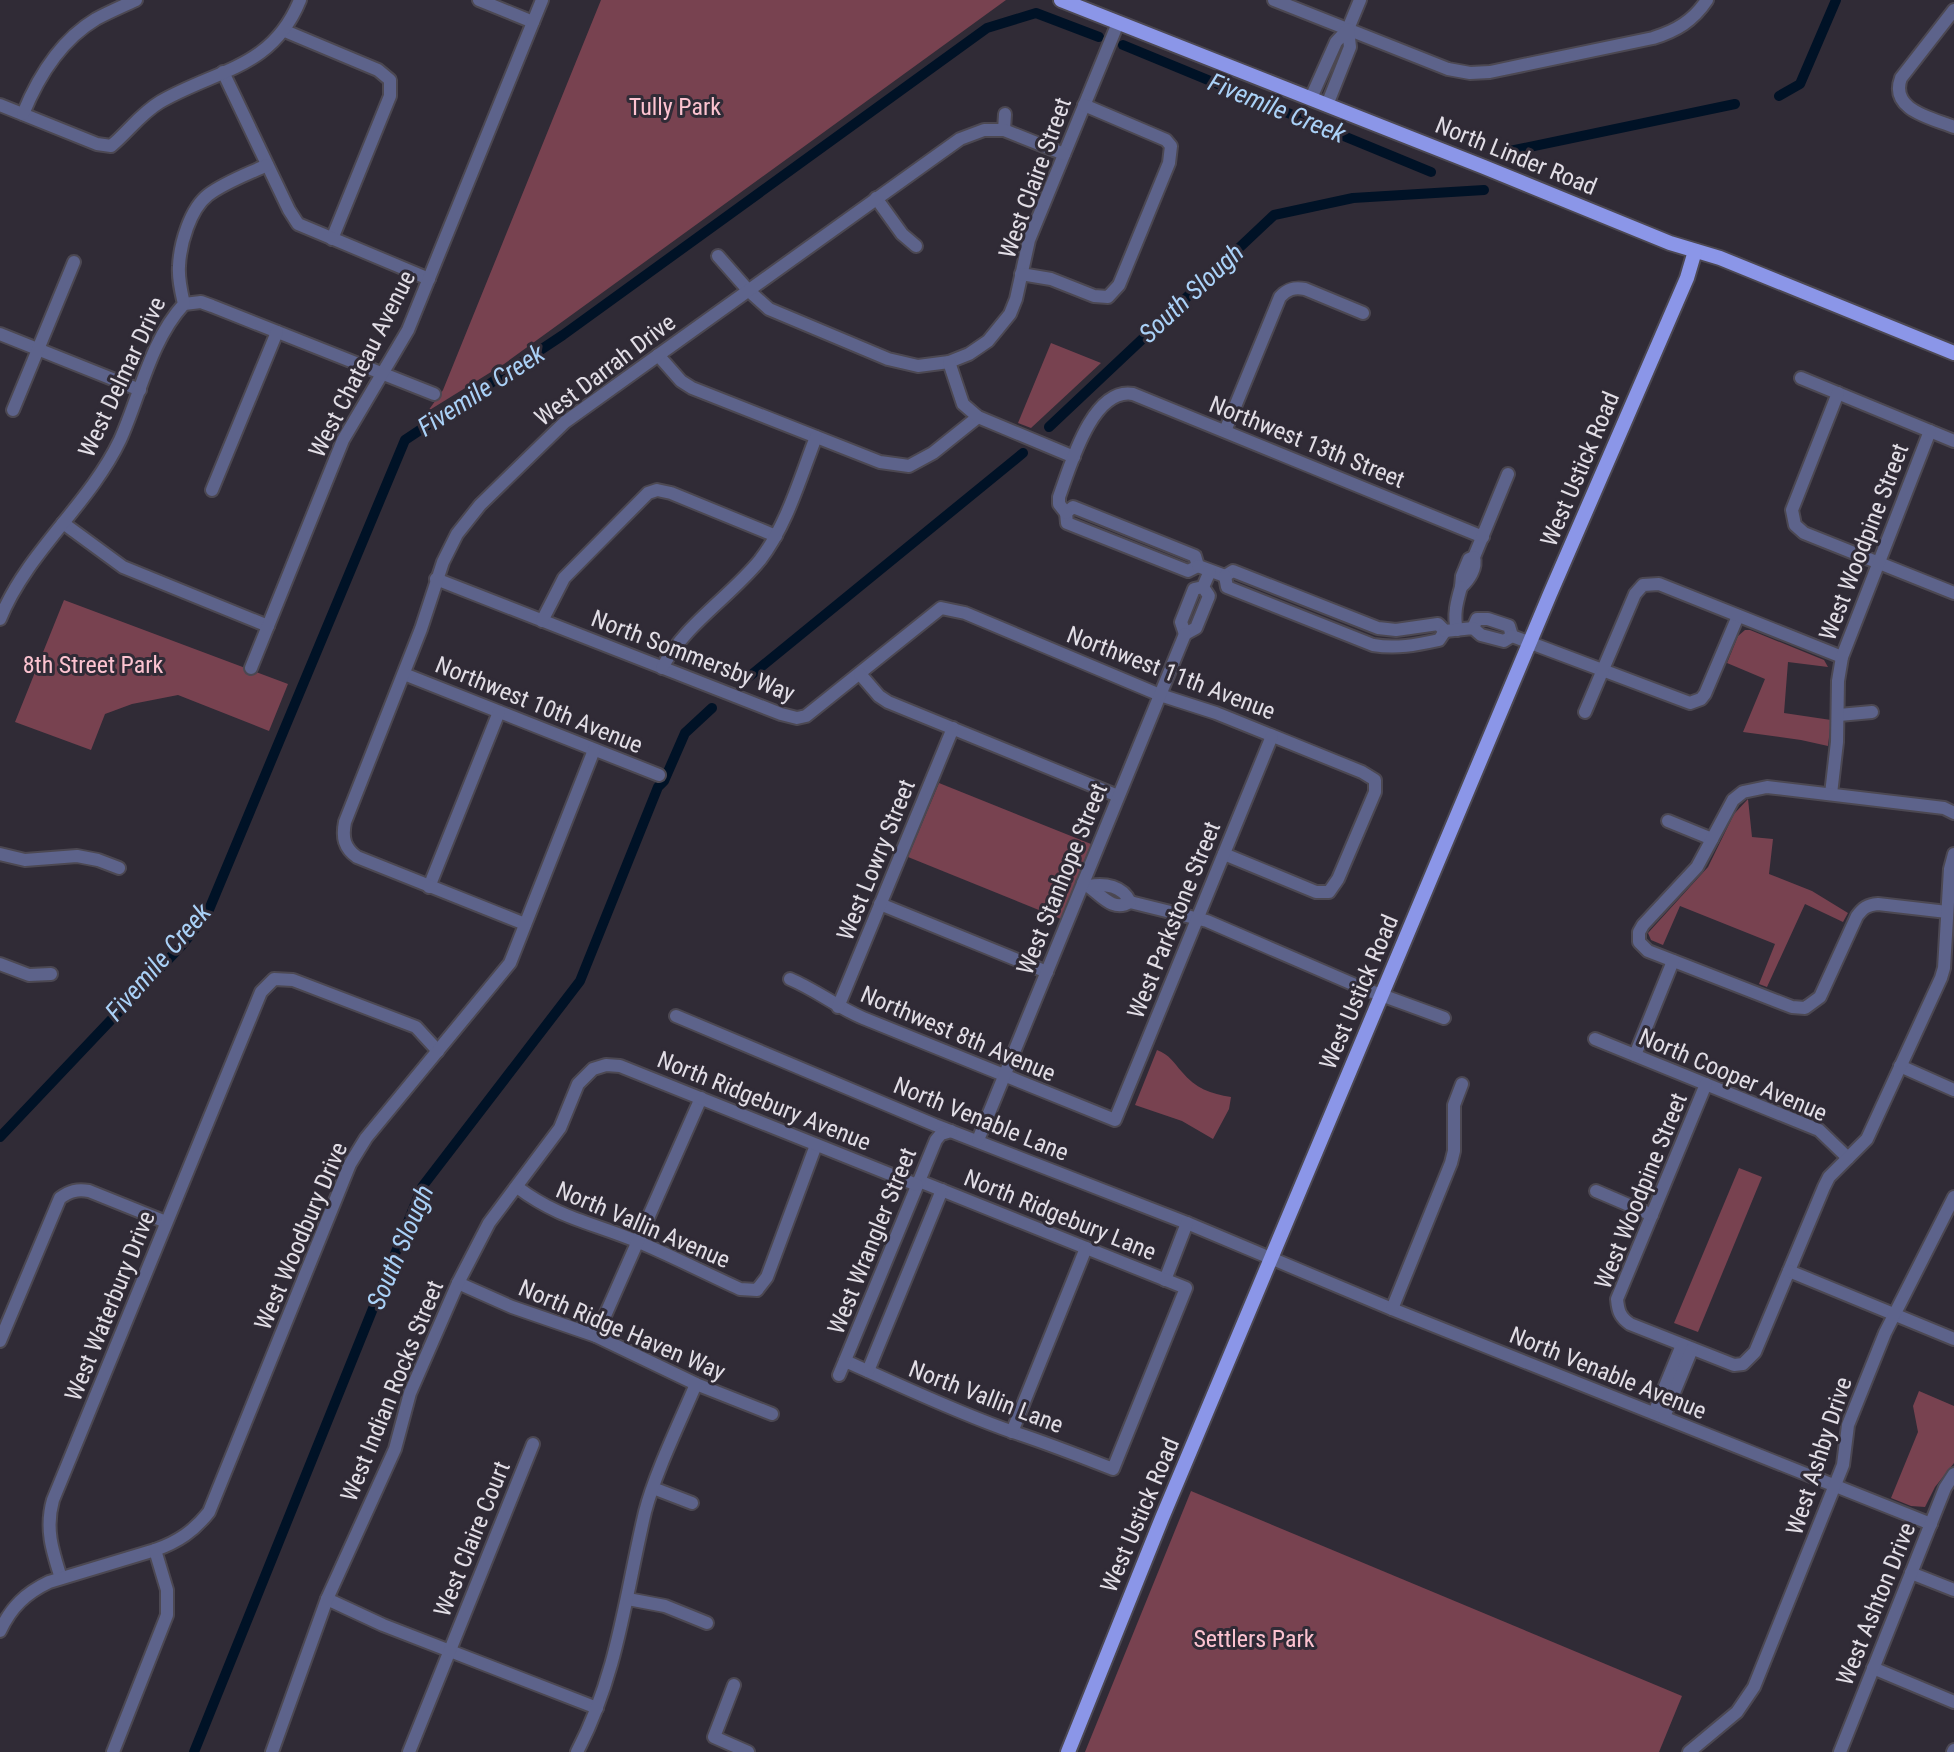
<svg xmlns="http://www.w3.org/2000/svg" width="1954" height="1752" viewBox="0 0 1954 1752" font-family="'Roboto Condensed',sans-serif">
  <rect width="100%" height="100%" fill="#302b36"/>
  <g fill="#784250">
    <polygon points="601,0 1006,0 504,364 428,411 443,390"/>
    <polygon points="1051,343 1101,363 1031,428 1018,423"/>
    <polygon points="64,600 288,684 269,731 178,695 132,704 105,714 91,750 15,722"/>
    <polygon points="1745,630 1750,630 1824,660 1828,667 1788,662 1784,713 1831,720 1828,746 1801,740 1743,732 1765,679 1727,663 1738,636"/>
    <polygon points="939,783 1091,844 1061,919 908,857"/>
    <polygon points="1748,799 1752,837 1773,839 1769,874 1812,891 1848,913 1843,922 1805,904 1767,987 1759,984 1775,944 1680,906 1663,945 1651,940 1648,933 1708,867 1734,814"/>
    <path d="M1157 1050C1170 1055 1173 1062 1182 1072 1195 1088 1211 1094 1231 1097L1229 1109 1213 1139 1182 1121 1135 1105Z"/>
    <polygon points="1739,1168 1762,1177 1698,1332 1674,1323"/>
    <polygon points="1919,1391 1954,1406 1954,1463 1935,1487 1925,1507 1911,1506 1891,1498 1918,1432 1913,1406"/>
    <polygon points="1191,1491 1682,1696 1659,1752 1085,1752"/>
  </g>
  <g fill="none" stroke-linecap="round" stroke-linejoin="round">
    <g stroke="#001226" stroke-width="10">
      <polyline points="1123,45 1431,172"/>
      <polyline points="1779,96 1800,84 1836,0"/>
      <polyline points="1510,151 1735,104"/>
      <polyline points="1049,427 1274,215 1353,198 1484,190"/>
      <polyline points="745,680 1023,453"/>
      <polyline points="0,1137 183,944 208,912 405,440 563,335 987,28 1036,13 1099,37"/>
      <polyline points="194,1752 422,1187 580,981 658,787 664,781 685,733 712,708"/>
    </g>
    <g stroke="#4c4852" stroke-width="16">
      <g id="minor">
        <polyline points="479,0 533,22"/>
        <path d="M1274 0 1448 69 1470 73 1490 72 1653 38C1676 31 1693 21 1707 0"/>
        <path d="M1954 10 1901 78C1889 110 1932 118 1954 127"/>
        <polyline points="1348,29 1360,0"/>
        <polyline points="285,31 378,70 390,80 390,96 332,239"/>
        <polyline points="223,72 289,210 298,224 429,279"/>
        <polyline points="1311,98 1336,42 1348,29 1350,47 1327,105"/>
        <path d="M0 105 97 144 111 146C128 132 140 114 160 102 217 69 272 69 300 0"/>
        <path d="M23 114C38 77 61 40 96 19 109 12 123 6 136 0"/>
        <polyline points="1004,130 1005,114"/>
        <polyline points="876,198 902,234 916,246"/>
        <polyline points="718,256 748,290 769,309 888,359 918,366 949,362 969,354 988,341 1010,314 1016,299 1029,240 1118,23"/>
        <polyline points="1021,274 1051,279 1094,296 1108,297 1119,285 1169,163 1171,146 1166,140 1084,105"/>
        <polyline points="184,304 201,302 212,306 434,394"/>
        <polyline points="0,334 140,390"/>
        <polyline points="658,355 681,381 692,388 880,462 909,466 933,453 978,417"/>
        <polyline points="949,362 963,404 978,417 1074,457"/>
        <polyline points="1801,378 1954,441"/>
        <polyline points="1838,393 1792,510 1795,525 1804,533 1954,593"/>
        <polyline points="13,410 74,262"/>
        <path d="M1225 431 1280 297C1287 289 1294 287 1305 289L1363 313"/>
        <polyline points="212,490 277,332"/>
        <polygon points="1073,507 1195,556 1198,566 1188,571 1067,523 1066,513"/>
        <path d="M1066 513 1059 504V497C1070 467 1092 387 1133 394L1483 537"/>
        <polyline points="63,523 123,567 268,626"/>
        <polyline points="1474,557 1508,474"/>
        <path d="M1474 557C1477 568 1469 580 1461 587L1462 576 1469 559Z"/>
        <polyline points="1198,566 1225,576 1233,571 1378,628 1396,630 1438,624 1445,631"/>
        <path d="M1225 576 1227 587 1373 645C1396 649 1416 645 1439 640L1445 631"/>
        <polyline points="436,579 781,714 797,718 806,716 941,608 965,613 1160,695 1216,713 1362,772 1375,780 1375,792 1338,879 1329,892 1316,892 1224,854"/>
        <polyline points="1203,587 1209,596 1196,628 1185,634 1181,622 1194,589 1203,587 1210,571"/>
        <path d="M0 619C27 552 89 505 120 440 140 396 150 341 184 304 181 291 178 279 179 266 180 244 190 209 208 195 225 182 248 174 267 165"/>
        <polyline points="542,621 564,578 648,493 657,490 671,493 776,536"/>
        <polyline points="1473,628 1477,619 1488,619 1509,626 1512,636"/>
        <path d="M1457 630C1453 615 1457 601 1461 587"/>
        <polyline points="1445,631 1473,628 1481,635 1504,641 1512,636"/>
        <polyline points="1512,636 1690,703 1701,699 1705,694 1738,616"/>
        <polyline points="251,668 343,440 408,330 542,0"/>
        <path d="M662 668C685 624 729 598 760 560 787 525 800 478 816 437"/>
        <polyline points="404,674 659,775"/>
        <polyline points="860,674 879,696 888,702 1118,796"/>
        <polyline points="1585,712 1635,594 1643,585 1659,584 1842,657"/>
        <polyline points="1839,715 1872,712"/>
        <polyline points="1831,794 1837,742 1838,681 1842,657 1930,431"/>
        <polyline points="1668,821 1712,839"/>
        <polyline points="0,854 25,860 77,856 98,860 119,868"/>
        <path d="M1083 883C1098 890 1111 914 1130 902L1207 921 1362 988 1444 1018"/>
        <path d="M1089 886C1105 883 1123 886 1130 902"/>
        <polyline points="429,887 499,712"/>
        <polyline points="880,904 1047,972"/>
        <path d="M1947 912 1878 904C1867 905 1863 908 1857 916L1820 997 1805 1008 1792 1007 1648 951 1639 942V932L1643 925 1697 867 1733 800 1743 792 1767 787 1944 808 1954 813"/>
        <path d="M525 924 357 857C344 848 342 837 345 822L421 629 443 562 457 534 480 505 565 422 960 139 984 130H1004L1064 154"/>
        <polyline points="0,964 29,975 51,974"/>
        <path d="M790 979C816 990 837 1007 863 1018L1115 1120 1272 736"/>
        <polyline points="838,1007 953,728"/>
        <polyline points="676,1016 935,1125 1187,1223 1392,1309 1931,1524"/>
        <polyline points="1595,1039 1819,1130 1848,1158"/>
        <polyline points="1635,1055 1673,961"/>
        <polyline points="1900,1066 1954,1090"/>
        <path d="M1706 1084 1617 1299C1618 1311 1620 1317 1630 1324L1734 1365 1743 1364 1755 1352 1824 1187 1829 1177 1867 1139 1941 978 1944 968 1950 869 1954 854"/>
        <polyline points="978,1140 1185,634"/>
        <path d="M517 1187C559 1219 594 1223 641 1243 674 1257 707 1274 740 1289L757 1290 767 1277 816 1145"/>
        <polyline points="1596,1191 1652,1215"/>
        <polyline points="1789,1271 1954,1339"/>
        <polyline points="1165,1280 1187,1223"/>
        <polyline points="458,1283 512,1307 596,1336 696,1384 772,1414"/>
        <polyline points="1392,1309 1451,1163 1454,1151 1454,1105 1462,1084"/>
        <polyline points="596,1336 701,1098"/>
        <path d="M0 1341 60 1198C70 1191 77 1189 89 1191L166 1222"/>
        <path d="M845 1361C900 1385 955 1412 1013 1432 1047 1443 1080 1456 1113 1469L1186 1288 919 1181"/>
        <polyline points="868,1371 942,1190"/>
        <polyline points="839,1375 936,1140 941,1134 951,1131"/>
        <polyline points="1654,1413 1682,1345"/>
        <polyline points="1664,1417 1692,1349"/>
        <polyline points="1012,1432 1086,1248"/>
        <polyline points="653,1488 692,1503"/>
        <polyline points="1911,1573 1954,1590"/>
        <path d="M61 1578C52 1550 45 1528 53 1500L261 992 274 979 293 980 416 1027 438 1051"/>
        <polyline points="327,1599 383,1625 597,1708"/>
        <polyline points="628,1599 665,1606 707,1623"/>
        <path d="M0 1631C11 1607 26 1593 49 1582L155 1550"/>
        <polyline points="1873,1668 1954,1702"/>
        <polyline points="734,1685 714,1737 748,1752"/>
        <path d="M113 1752 167 1615V1590L155 1550C178 1542 194 1531 209 1512L350 1164 366 1138 510 963 594 750"/>
        <polyline points="272,1752 327,1599 395,1449 410,1393 458,1283 489,1223 560,1128 578,1084 593,1069 606,1065 620,1066 917,1185"/>
        <polyline points="409,1752 533,1444"/>
        <path d="M577 1752C618 1673 625 1597 645 1512 655 1473 680 1422 696 1384"/>
        <polyline points="1689,1752 1737,1712 1754,1687 1843,1465 1848,1425 1885,1333 1954,1197"/>
        <polyline points="1840,1752 1945,1488 1954,1474"/>
        <polyline points="1953,1752 1954,1750"/>
      </g>
    </g>
    <g stroke="#4c4852" stroke-width="18">
      <g id="major">
        <polyline points="1061,0 1484,167 1670,243 1720,258 1954,353"/>
        <polyline points="1068,1752 1162,1518 1322,1137 1550,594 1687,278 1695,251"/>
      </g>
    </g>
    <use href="#minor" stroke="#5d638b" stroke-width="12"/>
    <use href="#major" stroke="#8b96e8" stroke-width="14"/>
  </g>
  <g text-anchor="middle" dominant-baseline="central" stroke-width="6" stroke-linejoin="round" paint-order="stroke">
    <g font-size="24" fill="#fcc3d0" stroke="#302b36">
      <text x="675" y="107">Tully Park</text>
      <text x="93" y="665">8th Street Park</text>
      <text x="1254" y="1639">Settlers Park</text>
    </g>
    <g font-size="24" fill="#e2dee6" stroke="#302b36">
      <text transform="translate(1516 156) rotate(22)">North Linder Road</text>
      <text transform="translate(1035 178) rotate(-70)">West Claire Street</text>
      <text transform="translate(362 364) rotate(-63)">West Chateau Avenue</text>
      <text transform="translate(605 370) rotate(-37)">West Darrah Drive</text>
      <text transform="translate(122 377) rotate(-65)">West Delmar Drive</text>
      <text transform="translate(1307 442) rotate(22)">Northwest 13th Street</text>
      <text transform="translate(1580 469) rotate(-67)">West Ustick Road</text>
      <text transform="translate(1864 542) rotate(-69)">West Woodpine Street</text>
      <text transform="translate(693 656) rotate(21)">North Sommersby Way</text>
      <text transform="translate(1171 673) rotate(21)">Northwest 11th Avenue</text>
      <text transform="translate(539 705) rotate(22)">Northwest 10th Avenue</text>
      <text transform="translate(876 860) rotate(-68)">West Lowry Street</text>
      <text transform="translate(1062 879) rotate(-68)">West Stanhope Street</text>
      <text transform="translate(1174 920) rotate(-68)">West Parkstone Street</text>
      <text transform="translate(1359 992) rotate(-67)">West Ustick Road</text>
      <text transform="translate(958 1034) rotate(23)">Northwest 8th Avenue</text>
      <text transform="translate(1733 1075) rotate(23)">North Cooper Avenue</text>
      <text transform="translate(764 1101) rotate(22)">North Ridgebury Avenue</text>
      <text transform="translate(981 1119) rotate(22)">North Venable Lane</text>
      <text transform="translate(1641 1191) rotate(-68)">West Woodpine Street</text>
      <text transform="translate(1060 1215) rotate(22)">North Ridgebury Lane</text>
      <text transform="translate(643 1225) rotate(23)">North Vallin Avenue</text>
      <text transform="translate(301 1236) rotate(-67)">West Woodbury Drive</text>
      <text transform="translate(872 1241) rotate(-68)">West Wrangler Street</text>
      <text transform="translate(110 1306) rotate(-68)">West Waterbury Drive</text>
      <text transform="translate(622 1330) rotate(23)">North Ridge Haven Way</text>
      <text transform="translate(1608 1373) rotate(22)">North Venable Avenue</text>
      <text transform="translate(392 1391) rotate(-68)">West Indian Rocks Street</text>
      <text transform="translate(986 1397) rotate(21)">North Vallin Lane</text>
      <text transform="translate(1819 1456) rotate(-72)">West Ashby Drive</text>
      <text transform="translate(1140 1515) rotate(-67)">West Ustick Road</text>
      <text transform="translate(472 1539) rotate(-68)">West Claire Court</text>
      <text transform="translate(1876 1604) rotate(-68)">West Ashton Drive</text>
    </g>
    <g font-size="26" font-style="italic" fill="#aad1f7" stroke="#302b36">
      <text transform="translate(1277 108) rotate(22)">Fivemile Creek</text>
      <text transform="translate(1191 293) rotate(-43)">South Slough</text>
      <text transform="translate(481 390) rotate(-33)">Fivemile Creek</text>
      <text transform="translate(158 962) rotate(-49)">Fivemile Creek</text>
      <text transform="translate(400 1247) rotate(-67)">South Slough</text>
    </g>
  </g>
</svg>
